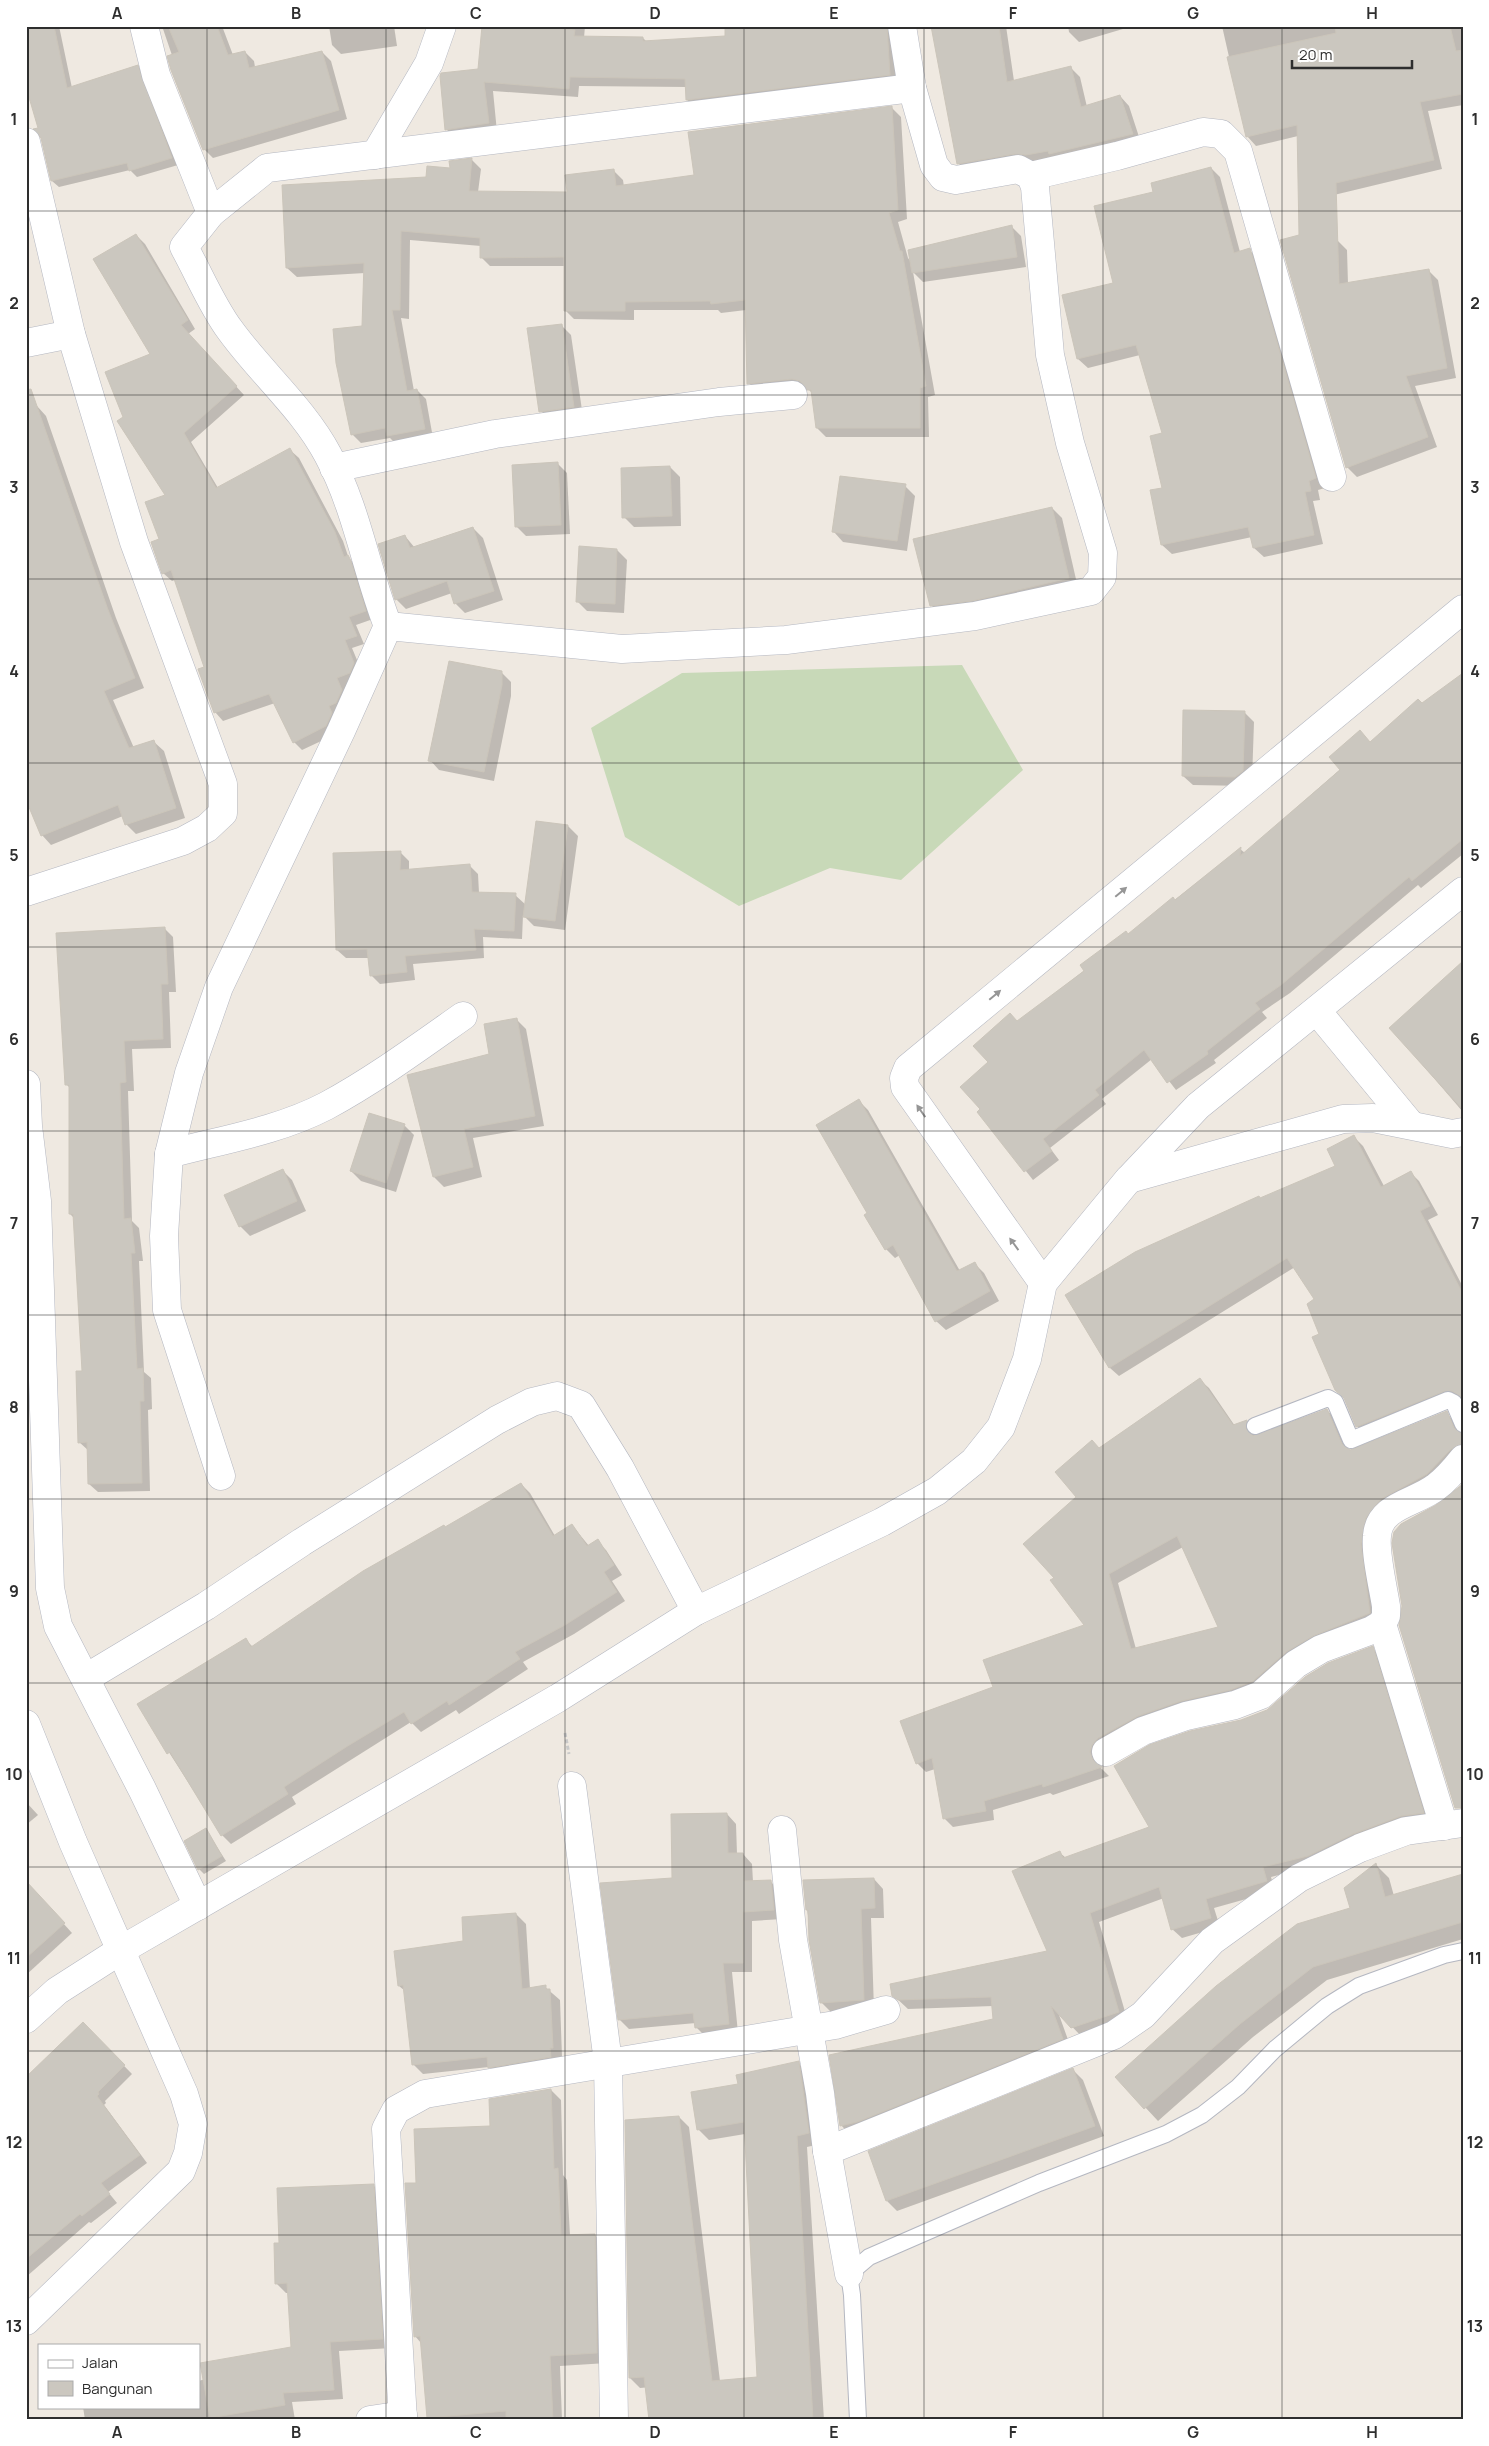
<svg xmlns="http://www.w3.org/2000/svg" width="1489" height="2446" viewBox="0 0 1489 2446" font-family="Manrope,sans-serif">
  <rect width="100%" height="100%" fill="#efe9e1"/>
  <polygon fill="#c8d9b8" points="962,665 1023,770 901,880 830,868 739,906 625,837 591,728 682,673"/>
  <g fill="#0003" fill-rule="evenodd">
    <polygon points="26,26 59,26 72,88 137,67 144,73 178,165 137,177 130,170 59,187 52,181 40,129"/>
    <polygon points="162,26 222,26 233,55 245,52 254,61 255,67 322,52 331,61 347,119 213,158 204,149"/>
    <polygon points="329,26 394,26 397,46 341,54 332,45"/>
    <polygon points="483,26 585,26 584,38 643,38 647,42 727,37 726,30 783,26 895,26 899,84 696,109 687,100 687,87 579,86 578,97 493,91 497,132 456,139 447,130 480,70"/>
    <polygon points="932,26 1006,26 1014,81 1071,68 1080,77 1087,107 1120,96 1129,106 1141,143 968,173 958,163"/>
    <polygon points="1068,26 1133,26 1079,42 1069,32"/>
    <polygon points="1181,26 1197,26 1184,28"/>
    <polygon points="1222,26 1463,26 1463,105 1428,111 1442,169 1309,201 1298,136 1256,146 1247,136"/>
    <polygon points="892,108 901,117 907,219 898,222 908,258 911,262 1011,226 1021,236 1026,267 923,282 913,272 935,395 928,397 929,437 826,437 817,428 813,394 809,390 802,388 758,392 749,383 746,310 721,313 718,310 634,310 634,320 574,319 565,310 565,266 490,266 481,257 481,246 410,240 409,319 401,318 414,391 417,390 426,399 433,438 397,445 390,438 361,443 352,434 363,327 365,273 297,277 287,268 428,178 472,160 481,169 478,192 568,193 614,171 623,180 624,187 695,176"/>
    <polygon points="1211,168 1220,177 1240,252 1249,250 1259,259 1325,488 1318,490 1320,500 1313,501 1323,544 1264,557 1254,548 1252,537 1172,554 1162,545 1164,434 1140,355 1088,368 1078,359 1063,296 1114,284 1155,193"/>
    <polygon points="136,235 145,244 195,329 188,334 244,395 191,442 218,488 290,450 299,458 343,541 349,559 356,565 373,619 356,625 364,644 352,648 362,672 358,681 345,687 350,699 334,735 302,750 294,742 275,703 223,721 215,712 205,668 175,580 172,581 163,573 167,495 125,417 151,354"/>
    <polygon points="1337,240 1347,250 1348,284 1428,270 1438,280 1456,378 1415,386 1437,447 1357,477 1347,467"/>
    <polygon points="561,325 571,335 583,417 551,421 541,411"/>
    <polygon points="37,406 46,416 116,618 144,688 113,700 134,748 154,742 164,751 185,818 136,834 126,824 123,816 51,845 42,835"/>
    <polygon points="557,463 567,473 570,534 526,536 516,526"/>
    <polygon points="670,467 680,477 681,526 634,527 624,517"/>
    <polygon points="905,486 915,496 907,551 843,542 834,532"/>
    <polygon points="1052,508 1062,518 1078,588 941,615 931,605"/>
    <polygon points="473,528 483,538 503,600 465,613 455,603 452,593 406,609 396,599 405,536 415,548"/>
    <polygon points="617,550 627,560 624,613 587,611 577,601"/>
    <polygon points="501,672 511,682 511,696 494,781 439,770 430,760"/>
    <polygon points="1463,674 1463,854 1421,888 1418,885 1290,993 1262,1012 1267,1018 1214,1060 1216,1063 1176,1090 1152,1059 1102,1099 1106,1104 1050,1148 1059,1160 1033,1180 979,1112 982,1110 990,1062 1018,1022 1240,849 1245,853 1370,743"/>
    <polygon points="1244,712 1254,722 1252,781 1246,786 1193,785 1183,776"/>
    <polygon points="568,826 578,836 565,930 534,926 523,915 522,939 483,937 484,958 413,964 415,980 380,984 371,975 369,958 346,958 337,950 400,852 409,861 409,870 469,865 478,874 479,893 515,895 526,905"/>
    <polygon points="165,929 173,937 176,992 169,992 171,1048 132,1049 134,1091 128,1091 132,1221 139,1228 143,1261 139,1261 144,1372 151,1378 152,1409 148,1410 150,1491 98,1492 89,1484 89,1451 79,1442 84,1372 74,1218 70,1214 70,1088 66,1084"/>
    <polygon points="516,1019 526,1029 544,1126 473,1138 482,1177 444,1187 434,1177 491,1054"/>
    <polygon points="1391,1028 1463,1035 1463,1112"/>
    <polygon points="859,1101 868,1110 960,1271 974,1263 984,1273 999,1301 946,1330 936,1321 900,1255 895,1258 886,1249 869,1214"/>
    <polygon points="404,1125 414,1135 396,1192 361,1181 351,1171"/>
    <polygon points="1354,1137 1363,1146 1384,1186 1410,1172 1419,1181 1438,1215 1428,1220 1463,1287 1463,1400 1458,1398 1366,1435 1357,1426 1321,1335 1316,1300 1295,1267 1119,1376 1110,1368 1067,1296 1260,1199 1337,1166"/>
    <polygon points="282,1170 292,1180 306,1211 250,1236 240,1226"/>
    <path d="M1200 1380 1209 1388 1235 1426 1247 1421 1256 1430 1254 1437 1327 1410 1336 1420 1349 1451 1446 1413 1455 1422 1463 1435V1456L1392 1507 1378 1622 1099 1762 1100 1767 1109 1776 1053 1795 1050 1793 993 1810 994 1820 953 1827 944 1818 935 1769 926 1772 917 1763 995 1687 1086 1625 1056 1578 1078 1497 1099 1449ZM1183 1547 1220 1628 1136 1649 1118 1583Z"/>
    <polygon points="521,1484 530,1493 555,1536 572,1525 589,1546 597,1541 606,1550 622,1575 612,1581 625,1601 574,1634 523,1662 528,1669 459,1714 456,1710 421,1732 411,1722 292,1797 296,1804 231,1844 222,1835 138,1704 246,1640 253,1647"/>
    <polygon points="1372,1648 1381,1657 1432,1822 1318,1865 1271,1877 1275,1891 1214,1908 1220,1927 1182,1938 1172,1929 1164,1898 1099,1922 1128,2022 1081,2036 1058,2012 1071,2048 850,2135 841,2125 995,2020 993,2006 908,2009 893,1995 1049,1952 1059,1852 1066,1858 1151,1827 1241,1721 1267,1711"/>
    <polygon points="26,1802 38,1815 26,1825"/>
    <polygon points="727,1814 736,1824 737,1854 743,1854 752,1864 753,1882 771,1882 780,1891 783,1919 752,1921 752,1972 732,1972 738,2033 706,2037 696,2027 696,2023 629,2029 619,2019 674,1879"/>
    <polygon points="206,1830 226,1861 204,1874 199,1869"/>
    <polygon points="1376,1865 1389,1878 1394,1896 1463,1875 1463,1939 1327,1980 1253,2037 1158,2121 1117,2077 1351,1909"/>
    <polygon points="874,1879 883,1889 884,1918 871,1918 874,2010 831,2012 821,2002 807,1909"/>
    <polygon points="26,1882 72,1933 26,1975"/>
    <polygon points="516,1914 526,1924 530,1989 545,1987 560,2000 562,2057 499,2077 489,2067 423,2074 413,2064 405,1991 399,1986 465,1942"/>
    <polygon points="83,2024 132,2074 105,2101 106,2103 104,2105 147,2163 108,2192 117,2203 91,2223 89,2222 26,2277 26,2079"/>
    <polygon points="798,2063 809,2074 820,2144 807,2147 824,2420 765,2420 745,2134 709,2140 698,2129 740,2085"/>
    <polygon points="1073,2070 1083,2080 1104,2136 897,2211 887,2201 870,2152"/>
    <polygon points="551,2090 561,2100 563,2175 567,2180 570,2236 595,2235 605,2245 607,2363 560,2366 562,2420 430,2420 428,2417 421,2343 415,2336 418,2184 491,2127"/>
    <polygon points="679,2117 689,2127 720,2381 640,2388 630,2378"/>
    <polygon points="373,2185 383,2195 392,2348 339,2351 343,2399 292,2402 295,2420 85,2420 83,2407 199,2407 199,2381 293,2348 289,2293 286,2293 276,2283 280,2244"/>
  </g>
  <g fill="#cbc7bf" stroke="#cbc5ba" fill-rule="evenodd">
    <polygon points="26,26 54,26 67,88 138,65 172,158 129,171 127,163 51,181 41,138 33,129 38,128 26,87"/>
    <polygon points="168,26 217,26 228,55 245,51 249,68 322,51 339,110 203,150 171,70 167,56 179,52"/>
    <polygon points="482,26 536,26 575,30 574,36 643,37 643,41 725,36 725,29 887,26 890,75 686,100 685,79 570,77 569,89 484,82 489,123 445,130 440,76 441,73 478,69"/>
    <polygon points="931,26 999,26 1007,82 1071,66 1081,107 1120,95 1133,134 1049,154 1048,151 1026,155 1015,154 957,164"/>
    <polygon points="1335,26 1450,26 1456,51 1463,50 1463,94 1420,102 1434,160 1336,183 1339,284 1429,269 1447,368 1406,376 1428,437 1346,468 1280,240 1299,235 1297,125 1246,137 1227,57 1336,33"/>
    <polygon points="892,106 898,210 889,213 900,251 902,251 926,386 920,388 920,428 816,428 811,390 807,390 800,381 792,379 747,384 745,300 711,304 710,301 625,302 625,311 564,311 564,257 480,258 480,238 401,231 400,310 392,310 407,391 417,389 425,429 387,436 385,428 351,435 336,363 333,329 362,326 364,263 286,268 282,185 426,177 427,166 450,168 449,161 472,158 469,191 567,192 565,175 614,169 616,186 694,175 688,132"/>
    <polygon points="1211,167 1234,253 1250,248 1316,478 1309,481 1311,491 1305,492 1314,535 1253,548 1248,527 1161,545 1150,490 1162,488 1150,436 1162,433 1136,345 1077,359 1062,295 1113,283 1094,206 1153,192 1151,183"/>
    <polygon points="1012,225 1017,257 912,273 908,250"/>
    <polygon points="136,234 188,320 181,325 237,386 184,433 216,488 290,448 335,532 344,557 348,555 351,561 366,611 349,617 357,636 345,640 354,663 350,673 337,678 342,690 336,703 329,706 332,713 326,726 293,743 269,694 214,713 198,669 204,667 171,570 162,574 151,542 159,539 145,502 165,495 117,421 123,417 105,372 150,354 93,259"/>
    <polygon points="562,324 574,407 539,412 527,328"/>
    <polygon points="31,389 107,607 135,678 104,691 129,748 154,740 176,808 125,825 118,805 41,836 26,800 26,390"/>
    <polygon points="558,462 561,525 515,527 512,465"/>
    <polygon points="670,466 672,516 622,518 621,468"/>
    <polygon points="840,476 906,484 897,541 832,532"/>
    <polygon points="1052,507 1069,578 972,601 930,606 913,539"/>
    <polygon points="473,527 494,591 454,604 447,581 395,600 378,544 405,535 410,548"/>
    <polygon points="579,546 617,549 615,604 576,602"/>
    <polygon points="449,661 502,671 502,685 484,772 428,761"/>
    <polygon points="1463,673 1463,839 1412,881 1409,877 1281,985 1255,1003 1260,1009 1207,1051 1208,1054 1167,1083 1144,1050 1095,1090 1099,1095 1043,1139 1052,1151 1024,1172 977,1112 980,1109 960,1087 988,1062 973,1046 1010,1013 1017,1021 1084,971 1080,965 1126,931 1128,934 1173,897 1175,900 1241,847 1240,856 1340,770 1329,757 1360,730 1370,742 1418,699 1422,703"/>
    <polygon points="1183,710 1245,711 1243,771 1235,777 1182,776"/>
    <polygon points="536,821 568,825 555,921 523,917"/>
    <polygon points="401,851 400,870 470,864 472,892 516,893 514,931 474,929 476,950 405,956 407,972 370,976 367,949 336,950 333,853"/>
    <polygon points="165,927 168,984 161,984 163,1039 124,1041 126,1082 120,1083 124,1219 131,1218 135,1253 131,1253 137,1369 143,1368 144,1401 140,1401 142,1483 88,1484 87,1442 78,1443 76,1371 82,1371 73,1214 69,1214 69,1085 65,1085 56,933"/>
    <polygon points="1463,961 1463,1110 1389,1028"/>
    <polygon points="517,1018 535,1116 464,1129 473,1167 433,1177 407,1075 489,1054 484,1024"/>
    <polygon points="859,1099 957,1271 975,1262 990,1291 935,1322 893,1245 885,1250 864,1215 867,1213 816,1125"/>
    <polygon points="369,1113 405,1124 386,1183 350,1171"/>
    <polygon points="1354,1135 1381,1187 1411,1171 1430,1206 1420,1211 1463,1294 1463,1398 1452,1391 1445,1391 1356,1427 1344,1398 1335,1390 1312,1337 1319,1334 1307,1304 1314,1299 1287,1258 1109,1368 1065,1295 1135,1252 1259,1196 1260,1198 1335,1166 1327,1149"/>
    <polygon points="283,1169 297,1201 239,1227 224,1195"/>
    <path d="M1200 1378 1233 1425 1247 1420 1246 1429 1253 1436 1327 1409 1342 1444 1350 1450 1447 1411 1454 1428 1463 1434V1444L1451 1449 1427 1474 1381 1499 1366 1518 1361 1544 1370 1613 1313 1636 1286 1652 1253 1681 1230 1690 1181 1701 1138 1716 1098 1738 1092 1745 1090 1752 1093 1760 1102 1767 1043 1787 1042 1784 984 1801 986 1811 943 1819 932 1758 916 1764 900 1721 993 1687 983 1660 1084 1625 1050 1580 1054 1578 1023 1544 1076 1497 1055 1472 1092 1440 1099 1448ZM1177 1536 1218 1627 1131 1649 1109 1574Z"/>
    <polygon points="521,1483 553,1536 572,1524 587,1546 598,1539 614,1565 604,1572 617,1592 565,1625 515,1652 520,1659 449,1705 447,1701 411,1724 404,1712 346,1747 284,1787 288,1794 221,1836 170,1752 167,1754 137,1704 246,1638 251,1647 363,1571 444,1525 445,1527"/>
    <polygon points="1463,1484 1463,1808 1455,1808 1399,1625 1402,1606 1392,1543 1394,1532 1401,1524 1436,1505"/>
    <polygon points="1373,1646 1424,1813 1401,1816 1353,1834 1308,1856 1263,1867 1267,1881 1206,1899 1211,1918 1171,1930 1159,1887 1090,1913 1119,2012 1071,2028 1051,2006 1063,2039 857,2122 840,2126 829,2055 993,2019 991,1997 898,2000 892,1996 890,1984 1047,1951 1012,1871 1060,1851 1063,1858 1149,1827 1114,1766 1149,1745 1190,1731 1241,1720 1267,1710 1305,1677 1328,1663"/>
    <polygon points="727,1813 728,1853 743,1853 744,1881 771,1880 774,1910 743,1912 743,1963 723,1963 729,2024 695,2028 693,2013 618,2020 600,1883 672,1878 671,1814"/>
    <polygon points="206,1828 222,1856 198,1870 184,1841"/>
    <polygon points="1376,1863 1385,1897 1463,1874 1463,1922 1313,1967 1240,2024 1144,2109 1115,2077 1216,1986 1297,1924 1350,1908 1344,1888"/>
    <polygon points="874,1878 875,1908 861,1909 864,2000 820,2003 809,1940 808,1910 806,1910 803,1880"/>
    <polygon points="26,1881 65,1923 26,1958"/>
    <polygon points="516,1913 522,1989 546,1985 546,1989 550,1989 553,2048 550,2048 551,2057 488,2068 487,2057 412,2065 403,1985 398,1986 394,1951 463,1941 462,1917"/>
    <polygon points="83,2022 125,2065 98,2092 99,2094 97,2096 140,2155 101,2183 110,2194 82,2216 80,2214 26,2259 26,2077"/>
    <polygon points="799,2061 809,2133 797,2136 813,2420 649,2420 644,2377 629,2378 625,2120 679,2116 712,2381 757,2377 744,2122 697,2130 691,2092 738,2084 736,2075"/>
    <polygon points="1073,2068 1095,2126 886,2201 868,2151"/>
    <polygon points="551,2089 554,2169 558,2168 561,2235 595,2234 597,2353 550,2356 553,2420 506,2420 506,2411 427,2418 420,2336 414,2337 405,2183 416,2183 414,2129 490,2126 489,2099"/>
    <polygon points="374,2184 383,2339 330,2342 334,2390 283,2393 285,2405 210,2418 200,2363 291,2347 287,2283 275,2284 274,2243 279,2243 277,2188"/>
  </g>
  <g fill="none" stroke-linecap="round" stroke-linejoin="round">
    <g stroke="#b4b7c1" stroke-width="18">
      <g id="service">
        <polyline points="1255,1426 1328,1398 1335,1402 1351,1440 1448,1400 1454,1403 1463,1424"/>
        <polyline points="858,2420 852,2295 849,2274 869,2257 1039,2183 1166,2134 1202,2115 1238,2087 1275,2049 1327,2006 1359,1986 1444,1955 1463,1951"/>
      </g>
    </g>
    <g stroke="#b4b7c1" stroke-width="29">
      <g id="minor">
        <polyline points="144,26 156,75 211,213"/>
        <polyline points="26,142 71,334 134,542 223,784 223,813 207,828 183,841 26,892"/>
        <polyline points="375,155 429,63 442,26"/>
        <polyline points="1031,176 1117,156 1203,132 1221,134 1238,151 1332,477"/>
        <polyline points="26,343 71,334"/>
        <polyline points="334,468 495,434 719,402 793,395"/>
        <polyline points="388,626 622,649 786,640 975,616 1091,591 1102,577 1103,553 1070,443 1050,355 1035,187 1031,176 1018,169 956,180 943,177 934,165 912,88 902,26"/>
        <polyline points="1317,1011 1411,1125"/>
        <polyline points="26,1084 28,1126 37,1201 50,1588 58,1626 142,1789 198,1906"/>
        <path d="M169 1154C221 1140 278 1131 326 1106 374 1080 419 1047 463 1016"/>
        <polyline points="1129,1179 1343,1119 1373,1118 1452,1134 1463,1132"/>
        <polyline points="1043,1283 905,1087 904,1078 908,1068 1463,609"/>
        <path d="M221 1476 167 1310 164 1236 169 1154 189 1073 219 987 341 731 388 626C366 570 357 509 328 455 303 408 261 373 230 330 212 306 199 274 184 247L211 213 267 168 912 88"/>
        <polyline points="1382,1624 1444,1826"/>
        <polyline points="86,1678 206,1606 302,1542 497,1420 532,1402 557,1396 581,1405 620,1468 696,1611"/>
        <polyline points="26,1724 73,1842 184,2094 193,2124 188,2153 181,2171 26,2321"/>
        <path d="M1106 1752 1143 1731 1186 1716 1235 1705 1261 1695 1296 1664 1321 1649 1372 1630 1382 1624 1386 1616V1606C1383 1587 1375 1554 1377 1536 1379 1505 1416 1503 1436 1487 1447 1479 1455 1469 1463 1459"/>
        <polyline points="572,1786 608,2062 614,2420"/>
        <polyline points="782,1830 793,1940 820,2093 827,2151 849,2274"/>
        <polyline points="26,2019 57,1991 121,1950 558,1698 696,1611 882,1522 937,1491 974,1461 1001,1427 1027,1359 1043,1283 1128,1180 1198,1106 1463,891"/>
        <polyline points="827,2151 1114,2035 1143,2015 1212,1941 1299,1878 1360,1848 1406,1831 1463,1823"/>
        <polyline points="370,2420 403,2415"/>
        <polyline points="403,2420 386,2129 396,2110 425,2094 835,2025 886,2010"/>
      </g>
    </g>
    <polyline stroke="#c9c9c9" stroke-width="3" stroke-dasharray="4 2.5" stroke-linecap="butt" points="565,1733 569,1754"/>
    <use href="#service" stroke="#fff" stroke-width="16"/>
    <use href="#minor" stroke="#fff" stroke-width="28"/>
  </g>
  <defs><path id="oneway-solid" d="M-6-.8H1V-3.2L6.5 0L1 3.2V.8H-6Z" transform="scale(1.25)"/></defs>
  <g fill="#969696">
    <use href="#oneway-solid" transform="translate(1121 892) rotate(-40)"/>
    <use href="#oneway-solid" transform="translate(995 995) rotate(-40)"/>
    <use href="#oneway-solid" transform="translate(921 1111) rotate(-125)"/>
    <use href="#oneway-solid" transform="translate(1014 1244) rotate(-126)"/>
  </g>
  <path fill="none" stroke="#2e2e2e" stroke-width="1" stroke-opacity="0.55" d="M207 26V2420M386 26V2420M565 26V2420M744 26V2420M924 26V2420M1103 26V2420M1282 26V2420M26 211H1463M26 395H1463M26 579H1463M26 763H1463M26 947H1463M26 1131H1463M26 1315H1463M26 1499H1463M26 1683H1463M26 1867H1463M26 2051H1463M26 2235H1463"/>
  <rect width="1489" height="2446" fill="none" stroke="#ffffff" stroke-width="55"/>
  <rect x="38" y="2344" width="162" height="65" fill="#ffffff" stroke="#ababab"/>
  <rect x="48" y="2360" width="25" height="8" fill="#ffffff" stroke="#ababab"/>
  <text x="82" y="2368" font-size="15" fill="#2e2e2e">Jalan</text>
  <rect x="48" y="2381" width="25" height="15" fill="#cbc7bf" stroke="#ababab"/>
  <text x="82" y="2394" font-size="15" fill="#2e2e2e">Bangunan</text>
  <path d="M1292 60v8h120v-8" fill="none" stroke="#2e2e2e" stroke-width="2.5"/>
  <text x="1299" y="60" font-size="15" fill="#2e2e2e" stroke="#ffffff" stroke-width="4" paint-order="stroke">20 m</text>
  <rect x="28" y="28" width="1434" height="2390" fill="none" stroke="#2e2e2e" stroke-width="2"/>
  <g font-size="16" text-anchor="middle" font-weight="bold" fill="#2e2e2e">
    <text x="117" y="19">A</text>
    <text x="296" y="19">B</text>
    <text x="476" y="19">C</text>
    <text x="655" y="19">D</text>
    <text x="834" y="19">E</text>
    <text x="1013" y="19">F</text>
    <text x="1193" y="19">G</text>
    <text x="1372" y="19">H</text>
    <text x="14" y="125">1</text>
    <text x="1475" y="125">1</text>
    <text x="14" y="309">2</text>
    <text x="1475" y="309">2</text>
    <text x="14" y="493">3</text>
    <text x="1475" y="493">3</text>
    <text x="14" y="677">4</text>
    <text x="1475" y="677">4</text>
    <text x="14" y="861">5</text>
    <text x="1475" y="861">5</text>
    <text x="14" y="1045">6</text>
    <text x="1475" y="1045">6</text>
    <text x="14" y="1229">7</text>
    <text x="1475" y="1229">7</text>
    <text x="14" y="1413">8</text>
    <text x="1475" y="1413">8</text>
    <text x="14" y="1597">9</text>
    <text x="1475" y="1597">9</text>
    <text x="14" y="1780">10</text>
    <text x="1475" y="1780">10</text>
    <text x="14" y="1964">11</text>
    <text x="1475" y="1964">11</text>
    <text x="14" y="2148">12</text>
    <text x="1475" y="2148">12</text>
    <text x="14" y="2332">13</text>
    <text x="1475" y="2332">13</text>
    <text x="117" y="2438">A</text>
    <text x="296" y="2438">B</text>
    <text x="476" y="2438">C</text>
    <text x="655" y="2438">D</text>
    <text x="834" y="2438">E</text>
    <text x="1013" y="2438">F</text>
    <text x="1193" y="2438">G</text>
    <text x="1372" y="2438">H</text>
  </g>
</svg>
